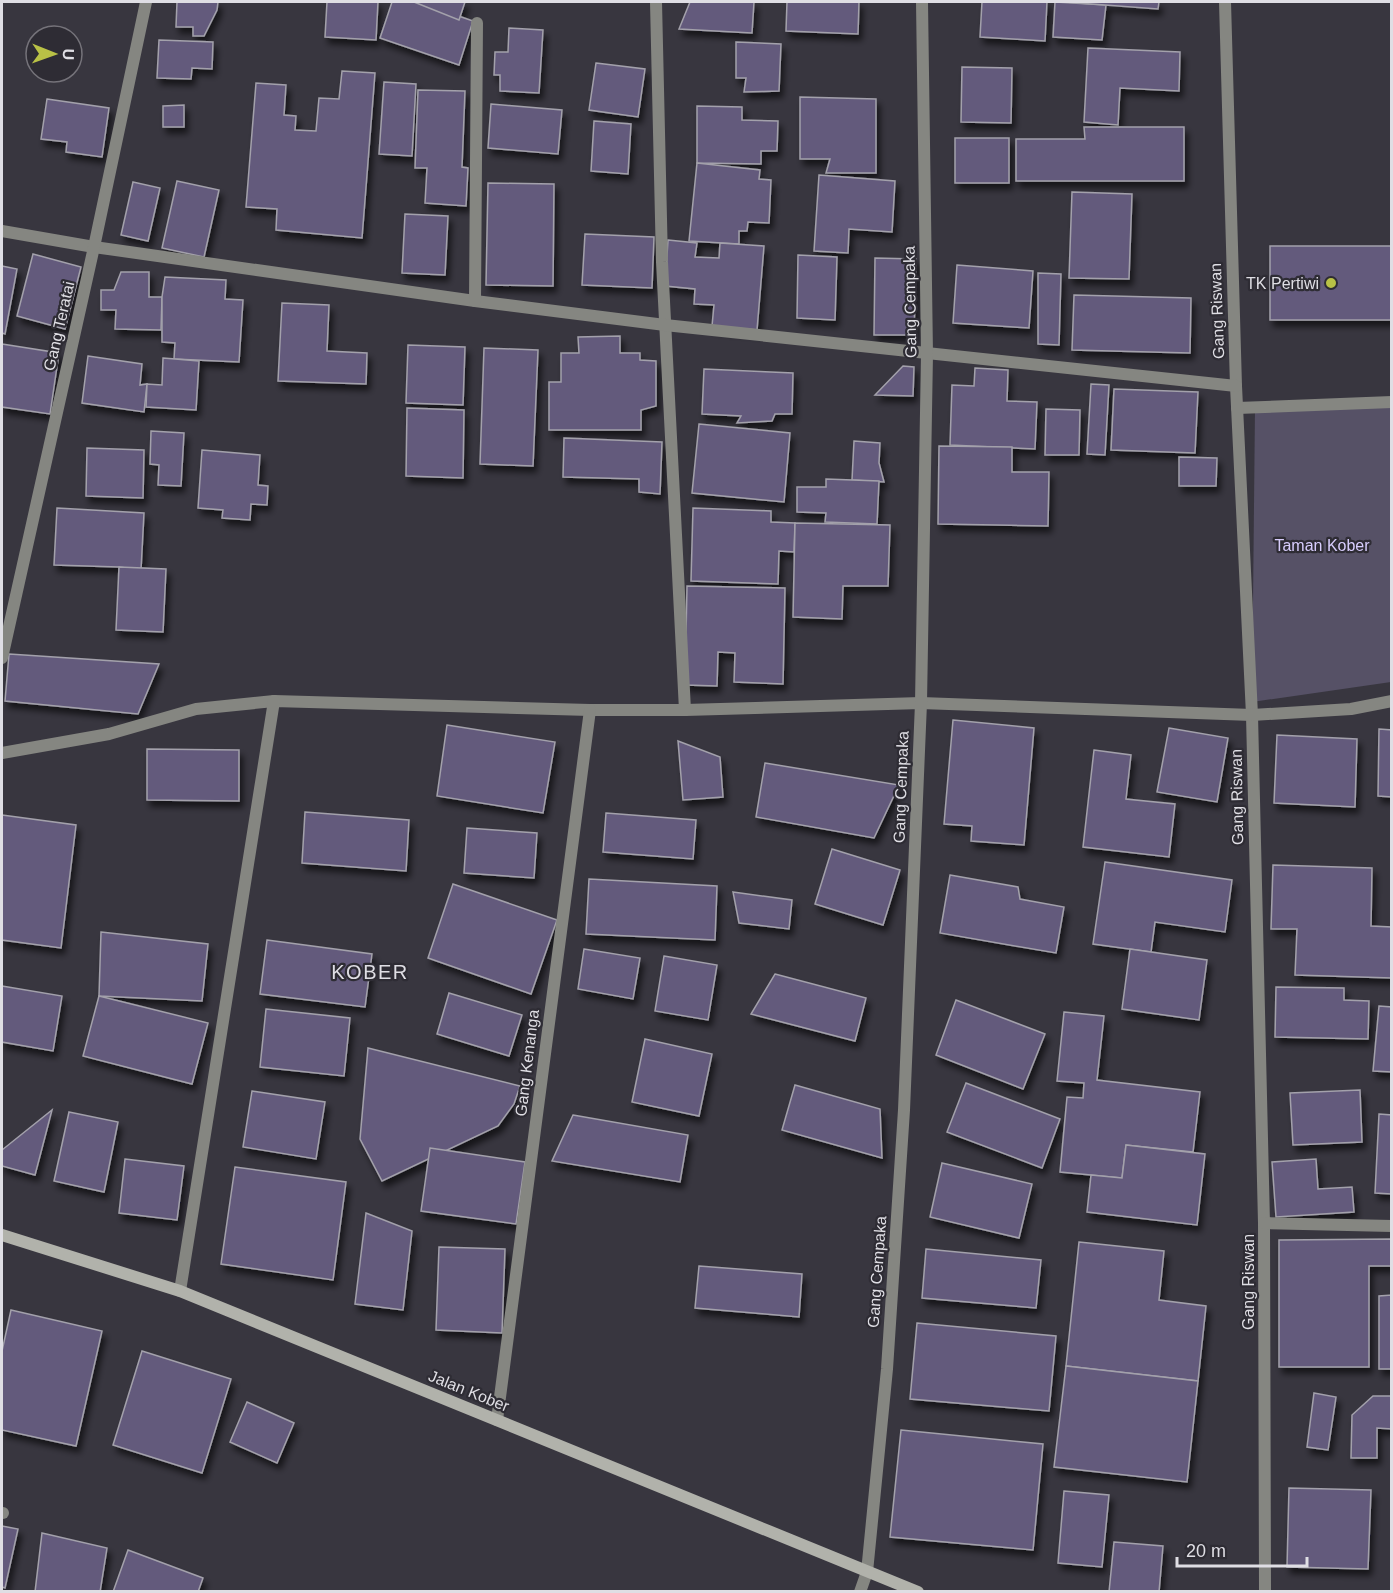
<svg xmlns="http://www.w3.org/2000/svg" width="1393" height="1593" viewBox="0 0 1393 1593" font-family="Helvetica,sans-serif">
  <defs>
    <filter id="shadow"><feDropShadow dx="3.5" dy="6" stdDeviation="3" flood-color="#0009"/></filter>
  </defs>
  <rect width="100%" height="100%" fill="#38363f"/>
  <polygon fill="#565166" points="1391,402 1391,682 1252,702 1255,408"/>
  <g fill="#635a7c" stroke="#a3a1ab" stroke-width="1.5" filter="url(#shadow)">
    <polygon points="177,2 218,2 217,10 204,36 193,36 193,27 176,27"/>
    <polygon points="327,2 378,2 376,40 325,37"/>
    <polygon points="392,2 418,2 473,21 459,65 380,38"/>
    <polygon points="414,2 465,2 459,20"/>
    <polygon points="690,2 754,2 752,33 679,29"/>
    <polygon points="787,2 859,2 858,34 786,31"/>
    <polygon points="982,2 1047,2 1045,41 980,37"/>
    <polygon points="1055,2 1106,5 1102,40 1053,37"/>
    <polygon points="1065,2 1159,2 1158,9"/>
    <polygon points="509,28 543,30 539,93 500,91 500,75 494,75 495,52 508,52"/>
    <polygon points="159,40 213,42 212,69 192,68 191,79 157,78"/>
    <polygon points="736,42 781,44 779,91 744,92 746,78 736,78"/>
    <polygon points="1088,48 1180,52 1179,91 1120,88 1118,125 1084,122"/>
    <polygon points="596,63 645,69 638,117 589,110"/>
    <polygon points="962,67 1012,68 1011,123 961,122"/>
    <polygon points="342,71 375,73 362,238 276,230 277,209 246,207 256,83 286,85 284,115 296,116 295,130 316,131 319,98 339,99"/>
    <polygon points="384,82 416,84 412,156 379,154"/>
    <polygon points="418,90 465,91 462,167 468,168 466,206 425,203 427,168 415,168"/>
    <polygon points="800,97 876,99 876,173 826,173 830,159 800,159"/>
    <polygon points="47,99 109,108 102,157 66,152 67,142 41,139"/>
    <polygon points="491,104 562,110 558,154 488,148"/>
    <polygon points="184,105 184,127 163,127 163,106"/>
    <polygon points="697,106 742,107 742,120 778,121 777,151 761,151 761,164 697,163"/>
    <polygon points="594,121 631,124 628,174 591,171"/>
    <polygon points="1084,127 1184,127 1184,181 1016,181 1016,139 1085,139"/>
    <rect x="955" y="138" width="54" height="45"/>
    <polygon points="697,163 760,170 759,179 771,180 769,223 748,222 747,231 739,231 739,244 689,241"/>
    <polygon points="819,175 895,181 892,232 849,229 848,253 814,251"/>
    <polygon points="177,181 219,190 204,257 162,248"/>
    <polygon points="133,182 160,188 148,241 121,235"/>
    <polygon points="488,183 554,184 553,286 486,285"/>
    <polygon points="1072,192 1132,194 1129,279 1069,278"/>
    <polygon points="405,214 448,216 445,275 402,273"/>
    <polygon points="585,234 654,237 652,288 582,285"/>
    <polygon points="668,240 697,243 695,257 719,258 720,243 764,246 757,330 712,326 714,305 694,304 695,289 665,286"/>
    <rect x="1270" y="246" width="122" height="74"/>
    <polygon points="33,254 81,267 65,329 17,316"/>
    <polygon points="798,255 837,257 835,320 797,318"/>
    <polygon points="875,258 916,259 914,335 874,335"/>
    <polygon points="957,265 1033,271 1029,328 953,323"/>
    <polygon points="2,266 17,269 5,334 2,333"/>
    <polygon points="121,272 149,272 149,297 162,297 161,330 115,329 116,310 101,310 101,290 114,290"/>
    <polygon points="1038,273 1061,274 1059,345 1038,344"/>
    <polygon points="165,277 226,280 225,299 243,300 239,362 174,359 175,343 162,342 162,297"/>
    <polygon points="1074,295 1191,298 1190,353 1072,350"/>
    <polygon points="282,303 329,305 327,351 367,353 366,384 278,381"/>
    <polygon points="620,336 620,353 640,353 640,360 656,361 656,406 641,410 641,430 549,430 549,382 561,382 561,353 579,353 578,337"/>
    <polygon points="2,344 59,353 50,414 2,407"/>
    <polygon points="408,345 465,347 463,405 406,403"/>
    <polygon points="484,348 538,350 533,466 480,464"/>
    <polygon points="88,356 142,364 140,385 147,384 144,412 82,403"/>
    <polygon points="163,358 199,361 196,410 146,407 147,384 162,385"/>
    <polygon points="903,366 914,367 913,396 875,395"/>
    <polygon points="975,368 1008,370 1007,401 1037,402 1035,449 950,445 952,385 974,386"/>
    <polygon points="704,369 793,373 792,414 775,414 772,421 737,423 741,416 702,414"/>
    <polygon points="1091,384 1109,385 1105,455 1087,454"/>
    <polygon points="1114,389 1198,392 1195,453 1111,450"/>
    <polygon points="407,408 464,410 463,478 406,476"/>
    <polygon points="1046,409 1080,410 1079,455 1045,455"/>
    <polygon points="699,424 790,433 784,502 692,493"/>
    <polygon points="151,431 184,433 181,486 158,485 159,465 150,464"/>
    <polygon points="564,438 662,442 660,494 639,492 639,479 563,477"/>
    <polygon points="854,441 880,443 879,463 884,482 852,480"/>
    <polygon points="939,446 1012,447 1012,472 1049,472 1048,526 938,524"/>
    <polygon points="87,448 144,450 143,498 86,496"/>
    <polygon points="202,450 260,455 258,485 268,486 267,505 251,504 250,520 222,518 223,510 198,508"/>
    <polygon points="1179,457 1217,458 1216,486 1179,486"/>
    <polygon points="826,479 879,481 877,524 825,522 826,513 797,512 797,487 826,487"/>
    <polygon points="57,508 144,513 141,570 119,567 54,565"/>
    <polygon points="693,508 771,511 771,522 795,523 794,552 779,551 778,584 691,581"/>
    <polygon points="795,523 890,525 888,586 843,586 842,619 793,617"/>
    <polygon points="119,567 166,569 163,632 116,630"/>
    <polygon points="687,586 785,588 783,684 734,682 735,653 718,652 717,686 685,685"/>
    <polygon points="9,654 159,664 138,714 5,701"/>
    <polygon points="953,720 1034,728 1024,845 971,841 972,826 944,824"/>
    <polygon points="447,725 555,742 543,813 437,796"/>
    <polygon points="1169,728 1228,738 1217,802 1157,792"/>
    <polygon points="1379,729 1392,730 1392,797 1378,796"/>
    <polygon points="1277,735 1357,739 1355,807 1274,803"/>
    <polygon points="678,741 720,757 723,797 683,800"/>
    <polygon points="147,749 239,750 239,801 147,800"/>
    <polygon points="1094,750 1131,755 1126,799 1175,804 1169,857 1083,847"/>
    <polygon points="765,763 899,785 874,838 756,817"/>
    <polygon points="305,812 409,820 406,871 302,863"/>
    <polygon points="606,813 696,820 693,859 603,852"/>
    <polygon points="2,815 76,825 61,948 2,940"/>
    <polygon points="467,828 537,833 534,878 464,873"/>
    <polygon points="832,849 900,870 883,925 815,904"/>
    <polygon points="1105,862 1232,880 1225,932 1155,922 1151,952 1093,944"/>
    <polygon points="1273,865 1372,868 1371,926 1392,927 1392,978 1295,975 1297,929 1271,929"/>
    <polygon points="950,875 1018,887 1020,899 1064,907 1056,953 940,933"/>
    <polygon points="589,879 717,886 715,940 586,934"/>
    <polygon points="453,884 557,920 531,994 428,958"/>
    <polygon points="733,892 792,900 789,929 739,923"/>
    <polygon points="101,932 208,944 202,1001 99,996"/>
    <polygon points="267,940 372,954 365,1007 260,994"/>
    <polygon points="584,949 640,958 633,999 578,989"/>
    <polygon points="1130,949 1207,960 1199,1020 1122,1009"/>
    <polygon points="664,956 717,965 708,1020 655,1011"/>
    <polygon points="775,974 866,998 855,1041 751,1014"/>
    <polygon points="2,986 62,996 53,1051 2,1042"/>
    <polygon points="1276,987 1344,988 1344,1000 1369,1001 1368,1039 1275,1037"/>
    <polygon points="449,993 522,1015 509,1056 437,1034"/>
    <polygon points="99,996 208,1023 192,1084 83,1056"/>
    <polygon points="956,1000 1045,1034 1023,1089 936,1055"/>
    <polygon points="1379,1006 1392,1007 1392,1072 1373,1071"/>
    <polygon points="266,1009 350,1018 344,1076 260,1067"/>
    <polygon points="1064,1012 1104,1016 1097,1080 1200,1092 1193,1152 1126,1145 1122,1178 1060,1172 1067,1097 1083,1098 1084,1083 1057,1081"/>
    <polygon points="645,1039 712,1054 699,1116 632,1102"/>
    <polygon points="368,1048 520,1086 514,1104 498,1126 382,1181 360,1139"/>
    <polygon points="966,1083 1060,1119 1042,1168 947,1132"/>
    <polygon points="795,1085 880,1109 882,1158 782,1130"/>
    <polygon points="1360,1090 1362,1142 1293,1145 1290,1093"/>
    <polygon points="252,1091 325,1102 316,1159 243,1147"/>
    <polygon points="52,1110 35,1175 2,1166 2,1150"/>
    <polygon points="69,1112 118,1122 104,1192 54,1181"/>
    <polygon points="1379,1114 1392,1115 1392,1194 1375,1193"/>
    <polygon points="573,1115 688,1135 680,1182 552,1161"/>
    <polygon points="1126,1145 1205,1154 1197,1225 1087,1212 1091,1175 1122,1178"/>
    <polygon points="430,1148 525,1162 516,1224 421,1211"/>
    <polygon points="125,1159 184,1166 177,1220 119,1213"/>
    <polygon points="1316,1159 1318,1189 1352,1187 1354,1212 1276,1217 1272,1162"/>
    <polygon points="942,1163 1032,1184 1019,1238 930,1217"/>
    <polygon points="235,1167 346,1182 333,1280 221,1264"/>
    <polygon points="366,1213 412,1231 403,1310 355,1304"/>
    <polygon points="1392,1239 1392,1266 1369,1266 1369,1367 1279,1367 1279,1240"/>
    <polygon points="1079,1242 1164,1251 1159,1300 1206,1306 1198,1381 1066,1366"/>
    <polygon points="439,1247 505,1249 502,1333 436,1330"/>
    <polygon points="926,1249 1041,1260 1036,1308 922,1298"/>
    <polygon points="699,1266 802,1274 799,1317 695,1308"/>
    <polygon points="1392,1295 1392,1369 1379,1369 1379,1296"/>
    <polygon points="11,1310 102,1331 76,1446 2,1430 2,1351"/>
    <polygon points="917,1323 1056,1336 1049,1411 910,1399"/>
    <polygon points="142,1351 231,1379 202,1473 113,1445"/>
    <polygon points="1066,1366 1198,1381 1187,1482 1054,1467"/>
    <polygon points="1314,1393 1336,1397 1328,1450 1307,1447"/>
    <polygon points="1373,1396 1392,1396 1392,1429 1377,1428 1377,1458 1351,1458 1352,1415"/>
    <polygon points="247,1402 294,1423 277,1463 230,1442"/>
    <polygon points="901,1430 1043,1444 1033,1550 890,1537"/>
    <polygon points="1289,1488 1371,1490 1368,1569 1287,1567"/>
    <polygon points="1064,1491 1109,1495 1102,1567 1058,1563"/>
    <polygon points="2,1526 18,1529 5,1588 2,1587"/>
    <polygon points="42,1533 107,1548 100,1592 35,1592"/>
    <polygon points="1114,1542 1163,1546 1159,1592 1109,1592"/>
    <polygon points="128,1550 203,1578 198,1592 113,1592"/>
  </g>
  <g fill="none" stroke-linecap="round" stroke-linejoin="round">
    <polyline stroke="#858681" stroke-width="12" points="1237,408 1392,402"/>
    <g stroke="#858681" stroke-width="12">
      <polyline points="656,2 662,262 685,710"/>
      <polyline points="1225,2 1236,386 1252,715 1264,1223 1265,1592"/>
      <polyline points="2,231 94,247 475,301 665,325 1236,386"/>
      <polyline points="475,301 477,23"/>
      <polyline points="2,658 94,247 146,2"/>
      <polyline points="2,753 109,734 196,709 274,701 590,710 685,710 921,703 1252,715 1351,709 1392,701"/>
      <polyline points="1264,1223 1392,1226"/>
      <polyline points="180,1291 274,701"/>
      <polyline points="497,1420 590,710"/>
      <polyline points="2,1513 3,1513"/>
      <polyline points="860,1592 867,1572 887,1369 904,1110 921,703 927,354 922,2"/>
    </g>
    <polyline stroke="#b1b2ab" stroke-width="12" points="2,1235 180,1291 918,1592"/>
  </g>
  <circle fill="#b9c146" stroke="#2e2c34" stroke-width="2" cx="1331" cy="283" r="6"/>
  <g text-anchor="middle" dominant-baseline="central" stroke-width="4.5" stroke-linejoin="round" paint-order="stroke">
    <g font-size="16" fill="#dfdee4" stroke="#2e2c34" text-anchor="end">
      <text x="1319" y="283">TK Pertiwi</text>
    </g>
    <g font-size="16" fill="#dfdee4" stroke="#2e2c34">
      <text transform="translate(910 302) rotate(-91)">Gang Cempaka</text>
      <text transform="translate(1217 311) rotate(-92)">Gang Riswan</text>
      <text transform="translate(59 326) rotate(-77)">Gang Teratai</text>
      <text transform="translate(901 787) rotate(-88)">Gang Cempaka</text>
      <text transform="translate(1237 797) rotate(-91)">Gang Riswan</text>
      <text transform="translate(527 1063) rotate(-83)">Gang Kenanga</text>
      <text transform="translate(877 1272) rotate(-86)">Gang Cempaka</text>
      <text transform="translate(1248 1282) rotate(-90)">Gang Riswan</text>
      <text transform="translate(469 1391) rotate(22)">Jalan Kober</text>
    </g>
    <g font-size="16" fill="#d8cdfd" stroke="#2e2c34">
      <text x="1322" y="545">Taman Kober</text>
    </g>
    <g font-size="20" letter-spacing="1.5" fill="#dfdee4" stroke="#2e2c34">
      <text x="370" y="972">KOBER</text>
    </g>
  </g>
  <rect width="1393" height="1593" fill="none" stroke="#dfdee4" stroke-width="6"/>
  <g transform="translate(54 54) rotate(91)"><circle r="28" fill="#2e2c34" stroke="#75737a" stroke-width="1.5"/>
  <path d="M0-4.5L10 22L0 15L-10 22Z" fill="#b9c146"/>
  <text y="-9" font-size="16" font-weight="bold" text-anchor="middle" fill="#dfdee4">U</text>
  </g>
  <path d="M1177 1557v9h130v-9" fill="none" stroke="#dfdee4" stroke-width="3"/>
  <text x="1186" y="1557" font-size="18" fill="#dfdee4" stroke="#2e2c34" stroke-width="4.5" paint-order="stroke">20 m</text>
</svg>
